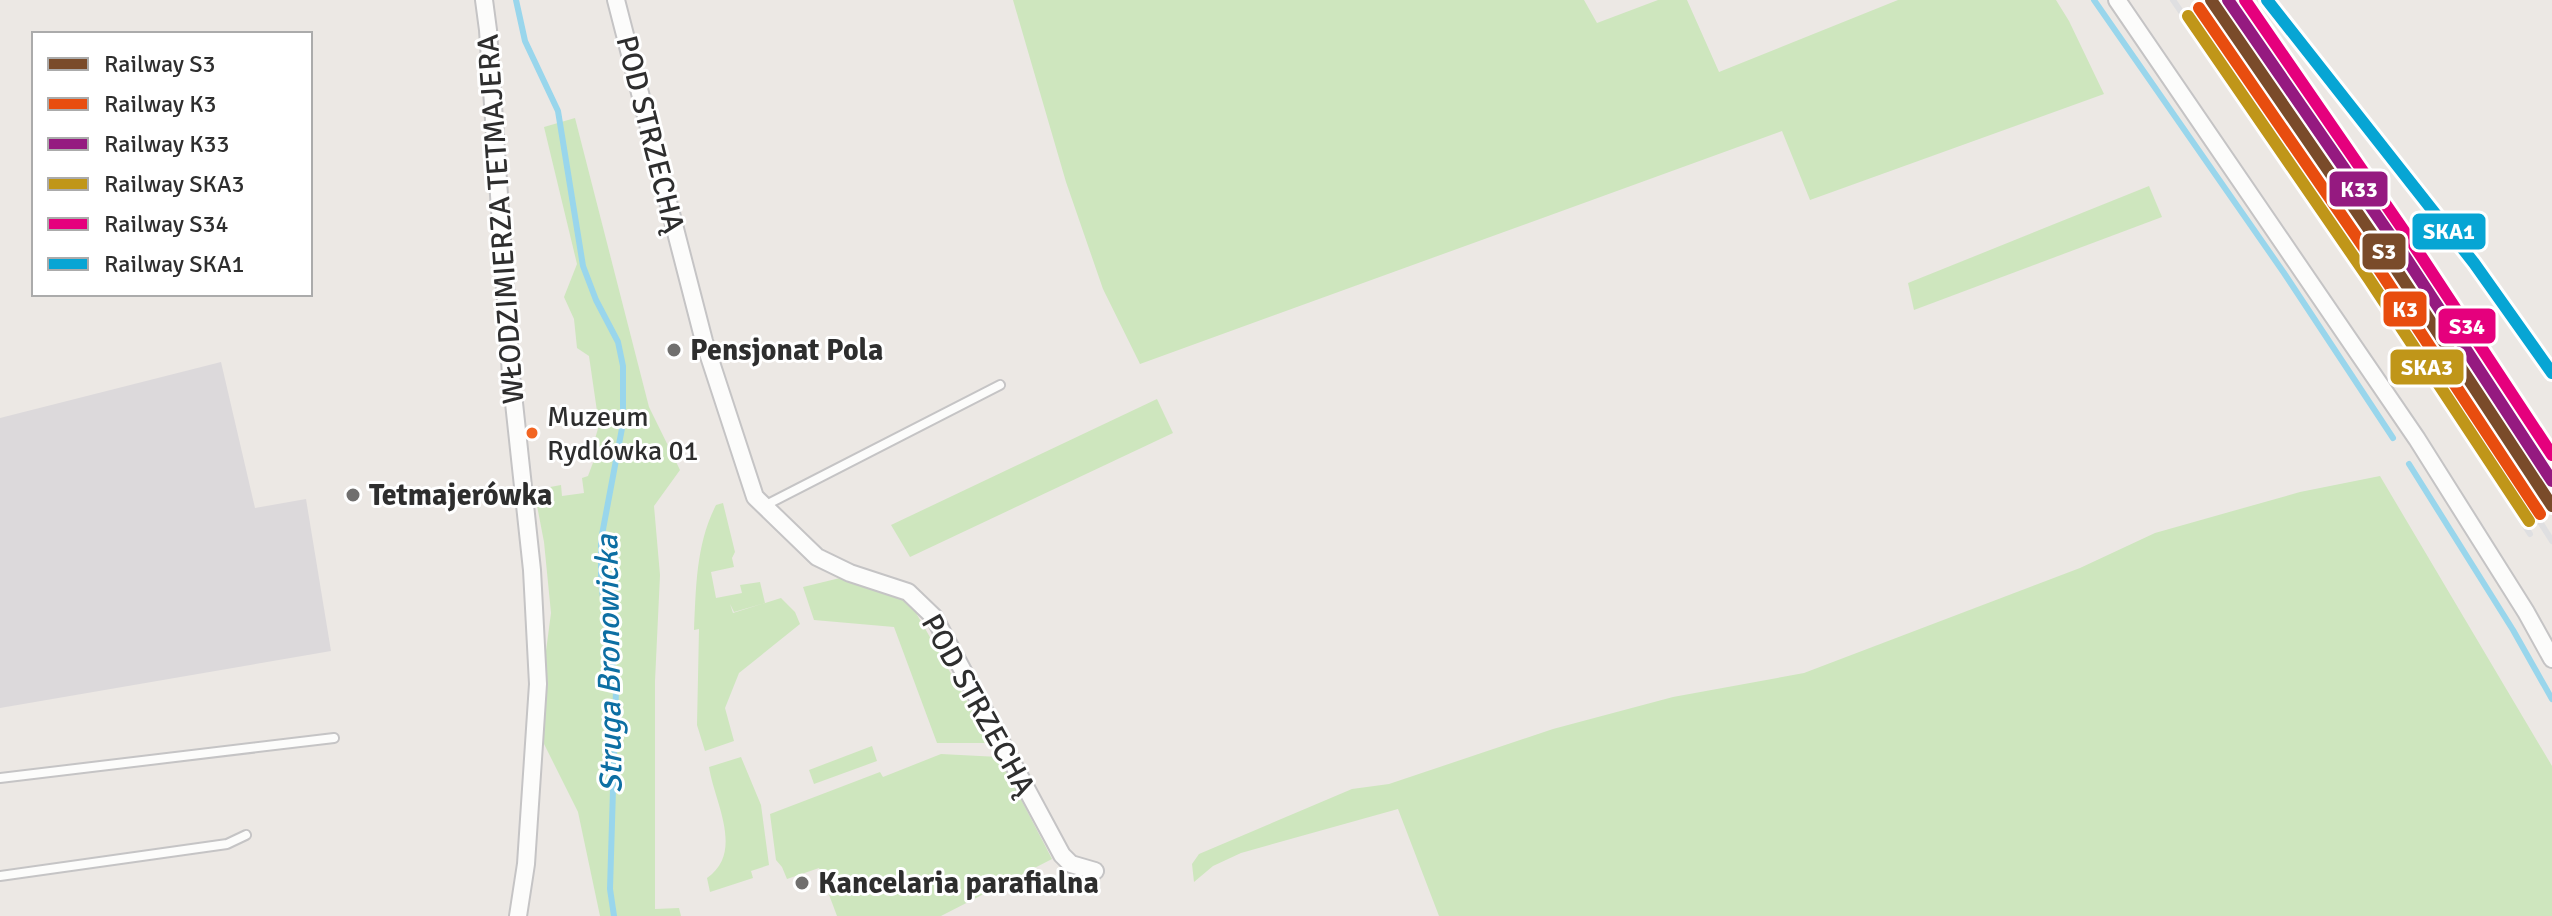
<svg xmlns="http://www.w3.org/2000/svg" width="2552" height="916" viewBox="0 0 2552 916" font-family="Signika,sans-serif">
  <rect width="100%" height="100%" fill="#ece8e4"/>
  <polygon fill="#dcd9db" points="221,362 255,508 306,499 331,651 0,708 0,418"/>
  <g fill="#cee6be">
    <polygon points="1013,0 1584,0 1597,23 1658,0 1687,0 1719,72 1898,0 2056,0 2069,21 2104,94 1810,200 1782,131 1140,364 1103,289 1066,182"/>
    <polygon points="575,118 649,407 680,470 654,506 660,575 655,681 655,909 679,908 681,916 600,916 578,812 544,744 544,666 551,613 544,542 534,490 561,485 562,496 584,493 582,478 588,476 594,460 593,446 599,425 589,356 577,348 574,319 564,297 577,264 544,127"/>
    <polygon points="2149,186 2162,217 1914,310 1908,283"/>
    <polygon points="1157,399 1173,433 910,557 891,525"/>
    <polygon points="2380,476 2552,766 2552,916 1439,916 1398,809 1241,853 1213,866 1194,882 1192,864 1199,854 1352,789 1389,784 1553,729 1673,697 1804,673 2080,568 2155,533 2300,492"/>
    <path d="M723 503 735 552 732 558 734 567 711 572 716 598 742 593 740 585 760 582 765 603 734 612 730 604 733 613 781 598 795 612 800 624 739 673 725 708 734 741 705 751 697 725 699 629 694 630C696 587 696 544 716 505Z"/>
    <polygon points="840,578 908,599 991,743 937,743 894,627 814,620 803,587"/>
    <polygon points="872,746 877,761 814,784 809,770"/>
    <polygon points="941,754 999,757 1052,859 941,916 837,916 819,868 787,879 782,867 776,860 770,814 880,772 883,777"/>
    <path d="M741 757 761 805 769 865 751 871 753 878 710 892 707 878C745 852 714 801 709 767Z"/>
  </g>
  <g fill="none" stroke-linecap="round" stroke-linejoin="round">
    <g stroke="#99d6ec" stroke-width="6">
      <polyline points="516,0 525,41 558,111 583,266 596,300 618,342 623,366 623,423 601,540 601,583 616,690 610,889 614,916"/>
      <polyline points="2094,0 2284,273 2393,438"/>
      <polyline points="2409,464 2513,630 2552,699"/>
    </g>
    <g stroke="#c5c4c5" stroke-width="12">
      <g id="service">
        <polyline points="764,506 1000,385"/>
        <polyline points="0,778 334,738"/>
        <polyline points="0,876 227,844 246,835"/>
      </g>
    </g>
    <g stroke="#c5c4c5" stroke-width="20">
      <g id="minor">
        <polyline points="484,0 488,30 511,375 532,570 538,684 526,864 518,916"/>
        <polyline points="616,0 704,341 755,497 817,557 850,573 908,592 934,617 1062,855 1071,864 1095,871"/>
        <polyline points="2117,0 2417,439 2526,612 2552,659"/>
      </g>
    </g>
    <use href="#service" stroke="#fcfcfb" stroke-width="8"/>
    <use href="#minor" stroke="#fcfcfb" stroke-width="16"/>
    <g stroke="#dfdfe1" stroke-width="6">
      <polyline points="2173,0 2367,281 2530,534"/>
      <polyline points="2387,284 2477,421 2552,541"/>
    </g>
    <g stroke="#fff" stroke-width="18">
      <polyline id="rail-1" points="2211,0 2392,263 2552,506"/>
    </g>
    <g stroke="#fff" stroke-width="18">
      <polyline id="rail-2" points="2199,8 2380,271 2540,514"/>
    </g>
    <g stroke="#fff" stroke-width="18">
      <polyline id="rail-3" points="2228,0 2404,255 2552,481"/>
    </g>
    <g stroke="#fff" stroke-width="18">
      <polyline id="rail-4" points="2188,16 2369,279 2529,521"/>
    </g>
    <g stroke="#fff" stroke-width="18">
      <polyline id="rail-5" points="2245,0 2415,247 2552,455"/>
    </g>
    <g stroke="#fff" stroke-width="18">
      <polyline id="rail-6" points="2267,0 2474,263 2552,373"/>
    </g>
    <use href="#rail-1" stroke="#7a4b2a" stroke-width="12"/>
    <use href="#rail-2" stroke="#e84d0f" stroke-width="12"/>
    <use href="#rail-3" stroke="#951a80" stroke-width="12"/>
    <use href="#rail-4" stroke="#c09619" stroke-width="12"/>
    <use href="#rail-5" stroke="#e5007d" stroke-width="12"/>
    <use href="#rail-6" stroke="#07a5d4" stroke-width="12"/>
  </g>
  <g fill="#706f6e" stroke="#fff" stroke-width="3">
    <circle cx="674" cy="350" r="8"/>
    <circle cx="353" cy="495" r="8"/>
    <circle cx="802" cy="883" r="8"/>
  </g>
  <circle fill="#f26522" stroke="#fff" stroke-width="3" cx="532" cy="433" r="7"/>
  <g text-anchor="middle" dominant-baseline="central" stroke-width="6" stroke-linejoin="round" paint-order="stroke">
    <g font-size="28" fill="#2e2e2e" stroke="#fff" text-anchor="start">
      <text x="547" y="417">Muzeum<tspan x="547" dy="34">Rydlówka 01</tspan></text>
    </g>
    <g font-size="30" fill="#2e2e2e" stroke="#fff">
      <text transform="translate(650 134) rotate(76)">POD STRZECHĄ</text>
      <text transform="translate(501 219) rotate(-94)">WŁODZIMIERZA TETMAJERA</text>
      <text transform="translate(978 705) rotate(61)">POD STRZECHĄ</text>
    </g>
    <g font-size="30" font-weight="bold" fill="#2e2e2e" stroke="#fff" text-anchor="start">
      <text x="690" y="350">Pensjonat Pola</text>
      <text x="369" y="495">Tetmajerówka</text>
      <text x="818" y="883">Kancelaria parafialna</text>
    </g>
    <g font-size="32" font-style="italic" fill="#0d6fa3" stroke="#fff">
      <text transform="translate(609 664) rotate(-91)">Struga Bronowicka</text>
    </g>
  </g>
  <g stroke="#fff" stroke-width="3">
    <rect x="2328" y="170" width="61" height="38" rx="8" fill="#951a80"/>
    <rect x="2411" y="212" width="76" height="39" rx="8" fill="#07a5d4"/>
    <rect x="2361" y="232" width="46" height="39" rx="8" fill="#7a4b2a"/>
    <rect x="2382" y="290" width="46" height="38" rx="8" fill="#e84d0f"/>
    <rect x="2437" y="307" width="60" height="38" rx="8" fill="#e5007d"/>
    <rect x="2389" y="348" width="76" height="38" rx="8" fill="#c09619"/>
  </g>
  <g font-size="22" text-anchor="middle" font-weight="bold" fill="#fff">
    <text x="2359" y="197">K33</text>
    <text x="2449" y="239">SKA1</text>
    <text x="2384" y="259">S3</text>
    <text x="2405" y="317">K3</text>
    <text x="2467" y="334">S34</text>
    <text x="2427" y="375">SKA3</text>
  </g>
  <rect x="32" y="32" width="280" height="264" fill="#ffffff" stroke="#ababab" stroke-width="2"/>
  <rect x="48" y="58" width="40" height="12" fill="#7a4b2a" stroke="#ababab" stroke-width="2"/>
  <text x="104" y="72" font-size="24" fill="#2e2e2e">Railway S3</text>
  <rect x="48" y="98" width="40" height="12" fill="#e84d0f" stroke="#ababab" stroke-width="2"/>
  <text x="104" y="112" font-size="24" fill="#2e2e2e">Railway K3</text>
  <rect x="48" y="138" width="40" height="12" fill="#951a80" stroke="#ababab" stroke-width="2"/>
  <text x="104" y="152" font-size="24" fill="#2e2e2e">Railway K33</text>
  <rect x="48" y="178" width="40" height="12" fill="#c09619" stroke="#ababab" stroke-width="2"/>
  <text x="104" y="192" font-size="24" fill="#2e2e2e">Railway SKA3</text>
  <rect x="48" y="218" width="40" height="12" fill="#e5007d" stroke="#ababab" stroke-width="2"/>
  <text x="104" y="232" font-size="24" fill="#2e2e2e">Railway S34</text>
  <rect x="48" y="258" width="40" height="12" fill="#07a5d4" stroke="#ababab" stroke-width="2"/>
  <text x="104" y="272" font-size="24" fill="#2e2e2e">Railway SKA1</text>
</svg>
